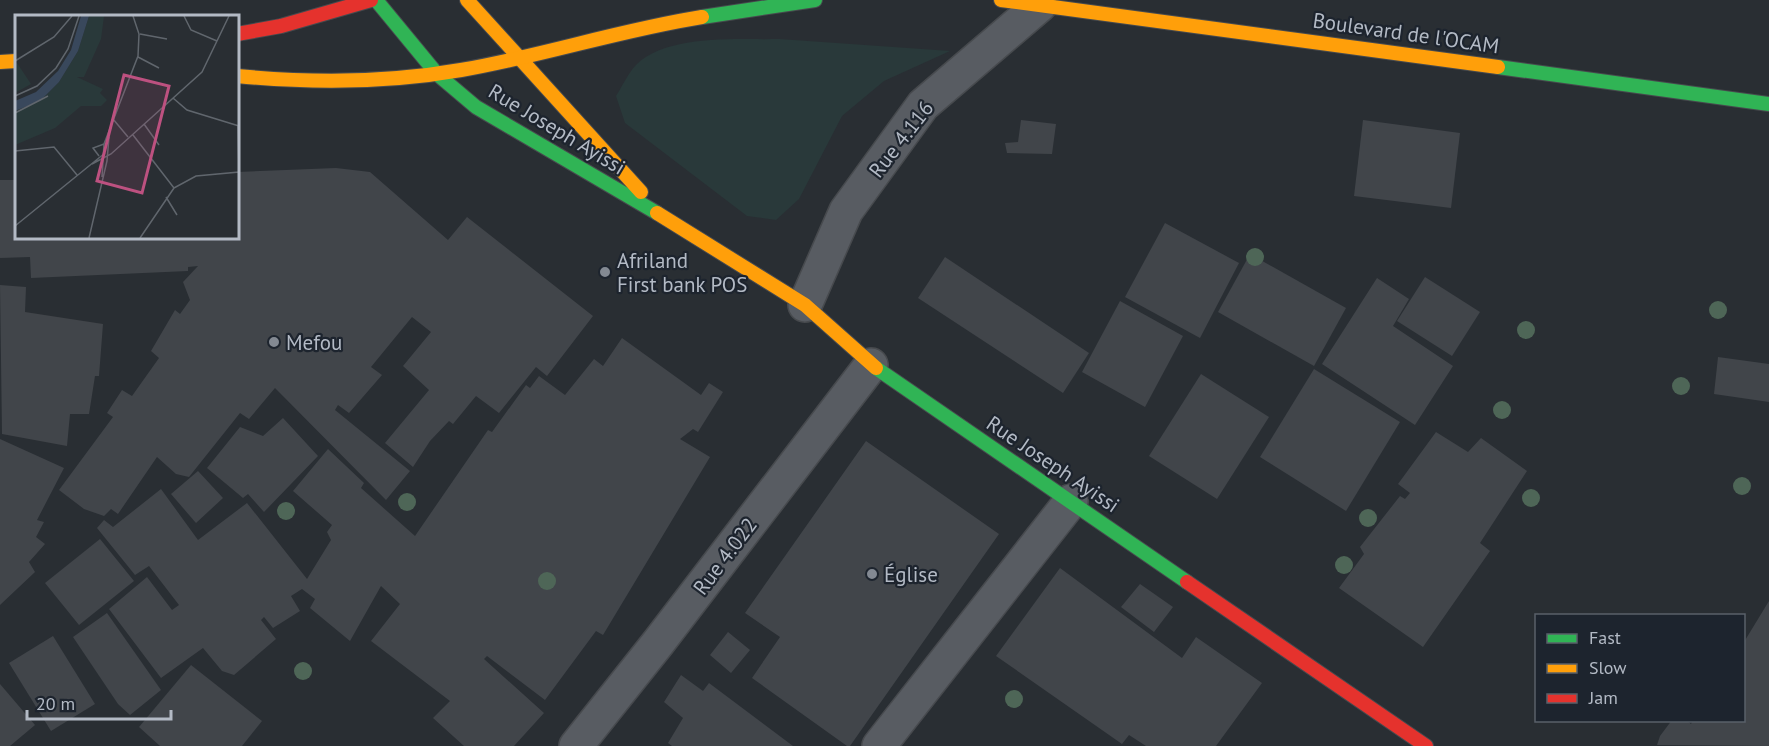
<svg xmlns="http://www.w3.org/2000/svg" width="1769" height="746" viewBox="0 0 1769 746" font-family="'PT Sans',sans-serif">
  <rect width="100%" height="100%" fill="#292e33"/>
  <path fill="#29393a" d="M779 39 950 51 884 81 842 116 799 199 776 220 747 216 625 123 616 96C622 87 628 73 636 65 667 34 738 40 779 39Z"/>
  <g fill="#41454a">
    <polygon points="1021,120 1056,124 1052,154 1007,153 1005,143 1018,142"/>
    <polygon points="1363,120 1460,133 1451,208 1354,196"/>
    <polygon points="336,168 370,172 448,240 467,217 593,316 547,376 536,367 499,413 476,396 453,424 449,421 430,441 413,467 385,443 429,390 403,366 431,332 412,317 371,367 382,375 349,413 338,405 335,410 410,471 386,500 275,388 249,419 240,413 189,477 176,474 157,457 118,514 111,509 104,516 84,509 59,490 113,417 107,413 122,390 132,396 159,358 151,351 175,310 180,314 190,300 183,282 198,266 188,267 188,271 31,278 30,257 0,258 0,180 16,180 16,237 237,237 237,172"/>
    <polygon points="1165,223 1239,263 1200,338 1125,297"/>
    <polygon points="1250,254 1346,308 1314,366 1218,312"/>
    <polygon points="945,257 1089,353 1063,393 918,298"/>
    <polygon points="1425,277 1480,312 1452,356 1397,321"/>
    <polygon points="1377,278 1409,299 1393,326 1453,366 1415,425 1322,364"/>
    <polygon points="0,285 26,287 25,312 103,324 99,376 95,376 89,414 70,414 67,446 2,434"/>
    <polygon points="1120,301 1183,336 1145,407 1082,372"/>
    <polygon points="622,338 701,395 709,383 723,392 698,432 693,429 680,439 710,457 603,635 596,631 545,700 487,656 484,659 544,713 514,746 464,746 433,718 450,701 371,641 400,604 381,586 350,641 310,608 315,599 302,589 291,596 300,611 273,628 264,617 261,620 276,639 234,675 222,671 203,648 161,678 109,609 147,577 172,610 179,605 149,566 135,575 97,528 104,520 113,527 161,489 198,540 247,503 307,579 331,540 327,532 332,525 293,491 328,449 364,483 361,488 415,536 488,430 492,432 526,385 530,388 539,376 565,395 594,359 603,366"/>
    <polygon points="1718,357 1769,364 1769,402 1714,394"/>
    <polygon points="1314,369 1400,422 1346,511 1260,457"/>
    <polygon points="1201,374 1269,417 1217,499 1149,456"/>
    <polygon points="283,418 318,456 264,512 248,494 243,498 207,468 240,427 263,436"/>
    <polygon points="1436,432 1468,452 1481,438 1527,471 1480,543 1490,551 1423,647 1339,588 1364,554 1360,547 1400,496 1405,499 1410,493 1398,484"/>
    <polygon points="0,439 64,468 37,520 44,522 36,537 45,544 29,562 35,572 0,605"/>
    <polygon points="866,441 999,534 850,746 847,746 752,678 780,637 745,613"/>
    <polygon points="198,471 223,498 196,523 171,494"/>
    <polygon points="100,539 134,581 79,625 45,583"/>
    <polygon points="1060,568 1182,658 1196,637 1262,683 1216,746 1146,746 1129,735 1122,744 996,656"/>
    <polygon points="1140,584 1173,607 1154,632 1121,607"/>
    <polygon points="1769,601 1769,746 1657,745 1660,736 1672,720 1686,720 1691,724 1693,720 1744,720 1744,642"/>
    <polygon points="107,613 161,690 130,715 118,704 73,637"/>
    <polygon points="728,632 750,650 731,673 710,655"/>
    <polygon points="53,636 95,704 51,731 9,663"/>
    <polygon points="191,665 262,721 242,746 160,746 139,727"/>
    <polygon points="681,675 703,691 709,683 793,746 672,746 668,743 683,718 664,702"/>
    <polygon points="0,684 35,725 10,746 0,746"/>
  </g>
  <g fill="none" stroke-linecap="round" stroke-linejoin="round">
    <g stroke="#474a4e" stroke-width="36">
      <g id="street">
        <polyline points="805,305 846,211 923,105 1040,5"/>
        <polyline points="576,746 658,643 871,365"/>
        <polyline points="879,746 1071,501"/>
      </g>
    </g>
    <g stroke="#474a4e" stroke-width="16">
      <g id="fast">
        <polyline points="376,0 437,74 476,107 657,213"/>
        <polyline points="702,17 815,0"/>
        <polyline points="1498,67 1769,104"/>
        <polyline points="876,368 1187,582"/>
      </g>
    </g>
    <g stroke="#474a4e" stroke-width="16">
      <g id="slow">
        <polyline points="467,0 641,192"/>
        <polyline points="1001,0 1498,67"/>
        <polyline points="0,62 16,61"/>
        <path d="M237 76C311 83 387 83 461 70 542 56 620 30 702 17"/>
        <polyline points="657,213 805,305 876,368"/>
      </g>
    </g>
    <g stroke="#474a4e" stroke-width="16">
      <g id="jam">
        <polyline points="237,34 281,26 371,0"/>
        <polyline points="1187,582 1426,746"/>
      </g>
    </g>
    <use href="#street" stroke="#585c62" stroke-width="33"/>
    <use href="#fast" stroke="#30b455" stroke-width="14"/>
    <use href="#slow" stroke="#ff9f0a" stroke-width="14"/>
    <use href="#jam" stroke="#e5322d" stroke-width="14"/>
  </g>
  <g fill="#4e6657">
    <circle cx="1255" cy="257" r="9"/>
    <circle cx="1718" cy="310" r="9"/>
    <circle cx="1526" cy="330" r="9"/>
    <circle cx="1681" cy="386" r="9"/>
    <circle cx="1502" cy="410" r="9"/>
    <circle cx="1742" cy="486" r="9"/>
    <circle cx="1531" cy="498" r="9"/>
    <circle cx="407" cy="502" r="9"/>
    <circle cx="286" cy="511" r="9"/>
    <circle cx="1368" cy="518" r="9"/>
    <circle cx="1344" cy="565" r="9"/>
    <circle cx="547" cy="581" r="9"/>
    <circle cx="303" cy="671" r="9"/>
    <circle cx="1014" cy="699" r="9"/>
  </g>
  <g fill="#838992" stroke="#1d242e" stroke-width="2">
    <circle cx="605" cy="272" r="6"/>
    <circle cx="274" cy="342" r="6"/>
    <circle cx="872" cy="574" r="6"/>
  </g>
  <g text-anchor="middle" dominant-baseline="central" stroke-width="4.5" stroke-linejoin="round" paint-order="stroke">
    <g font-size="21" fill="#b3bac5" stroke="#1d242e">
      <text transform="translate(1406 33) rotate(8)">Boulevard de l'OCAM</text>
      <text transform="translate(557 129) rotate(31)">Rue Joseph Ayissi</text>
      <text transform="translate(901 139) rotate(-52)">Rue 4.116</text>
      <text transform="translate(1053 464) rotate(34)">Rue Joseph Ayissi</text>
      <text transform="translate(725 556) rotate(-53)">Rue 4.022</text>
    </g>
    <g font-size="21" fill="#b3bac5" stroke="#1d242e" text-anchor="start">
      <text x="617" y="260">Afriland<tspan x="617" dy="24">First bank POS</tspan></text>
      <text x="286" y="342">Mefou</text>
      <text x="884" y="574">Église</text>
    </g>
  </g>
  <g transform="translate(15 15)">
    <rect width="224" height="224" fill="#292e33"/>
    <path d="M74 1H89L86 24 69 62H62L88 74 85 78 92 85 86 91H66L40 113 0 130V96L25 86 44 67 63 36ZM2 48 16 69 0 78V49Z" fill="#29393a"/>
    <path d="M66 1H74L63 36 44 67 25 86 0 96V86L21 77 43 56 56 35Z" fill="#39485c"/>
    <path fill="none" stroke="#60666d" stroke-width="1.5" d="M169 1 176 15 202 26M125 19 152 24M123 42 144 53M0 46 39 22 57 1M0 81 22 71 41 53 53 34 64 1M158 83 172 95 224 111M0 98 33 81M98 104 113 122M129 109 144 130M118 120 159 173 181 161 224 157 223 111M0 136 39 132 62 160M84 141 78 133 89 129M77 149 96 139 187 57 214 1M87 162 89 129 123 41 124 19 118 1M151 182 162 200M0 211 90 138M74 223 92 146 94 122M125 223 159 173"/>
    <path fill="#bd5180" fill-opacity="0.15" stroke="#bd5180" stroke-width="3" d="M109 60 154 71 127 178 82 166Z"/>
    <rect width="224" height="224" fill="none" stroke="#b3bac5" stroke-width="3"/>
  </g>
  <rect x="1535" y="614" width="210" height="108" fill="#1d242e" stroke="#59606a" stroke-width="1.5"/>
  <rect x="1547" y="634" width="30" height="9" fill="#30b455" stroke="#59606a" stroke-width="1.5"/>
  <text x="1589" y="644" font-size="18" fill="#b3bac5">Fast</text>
  <rect x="1547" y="664" width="30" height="9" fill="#ff9f0a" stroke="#59606a" stroke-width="1.5"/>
  <text x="1589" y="674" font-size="18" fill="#b3bac5">Slow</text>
  <rect x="1547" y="694" width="30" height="9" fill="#e5322d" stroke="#59606a" stroke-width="1.5"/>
  <text x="1589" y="704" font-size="18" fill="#b3bac5">Jam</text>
  <path d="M27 710v9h144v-9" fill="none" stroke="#b3bac5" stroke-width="3"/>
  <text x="36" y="710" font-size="18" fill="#b3bac5" stroke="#1d242e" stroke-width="4.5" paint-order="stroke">20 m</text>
</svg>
